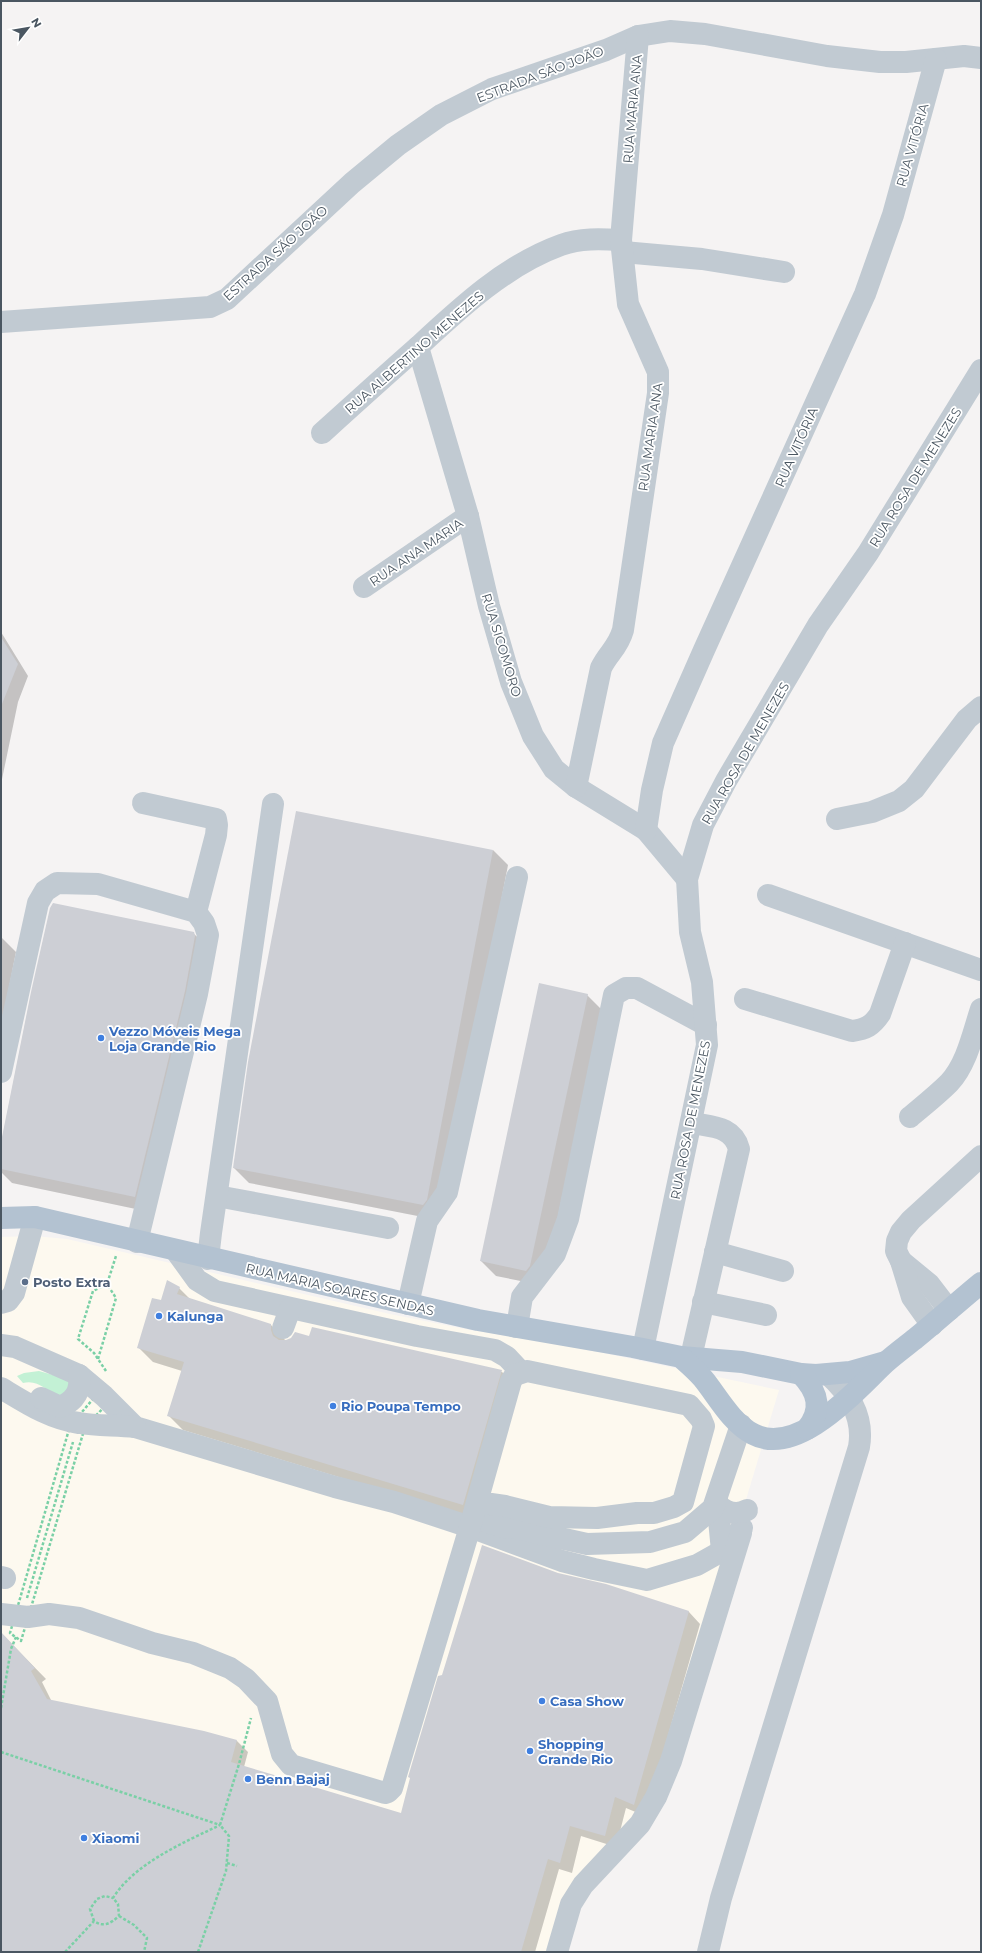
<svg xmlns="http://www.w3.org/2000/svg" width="982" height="1953" viewBox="0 0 982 1953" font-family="Montserrat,sans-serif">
  <rect width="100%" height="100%" fill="#f5f3f3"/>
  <polygon fill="#fdf9ef" points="34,1236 67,1239 390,1314 470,1330 556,1343 779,1390 668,1759 640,1818 593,1867 554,1952 1,1952 1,1237"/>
  <path fill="#c3f1d5" d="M39 1371 64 1378 76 1387 58 1397C47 1390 37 1379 23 1383L17 1376 24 1373Z"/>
  <g fill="#0003">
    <polygon points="1,632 28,676 18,702 1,784"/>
    <polygon points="493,850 508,865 441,1215 438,1220 249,1183 234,1168"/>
    <polygon points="193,933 209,948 150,1212 12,1183 1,1172 1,1147"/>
    <polygon points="1,937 16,952 1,1028"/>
    <polygon points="587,995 602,1010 544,1282 541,1285 496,1276 481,1261"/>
    <polygon points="179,1288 190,1299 271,1325 286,1341 310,1337 313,1328 502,1372 517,1386 478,1519 183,1430 168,1415 182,1371 153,1362 138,1347 162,1302"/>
    <polygon points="557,1574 606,1585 689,1612 700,1624 645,1816 626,1808 616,1847 581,1836 572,1873 559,1869 535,1952 1,1952 1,1633 46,1679 42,1682 52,1702 237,1741 248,1752 244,1767 402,1815 443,1675"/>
  </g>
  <g fill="#cdcfd5">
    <polygon points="1,637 18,664 2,704 1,704"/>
    <polygon points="296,811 493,850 427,1200 423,1205 233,1168 248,1062"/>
    <polygon points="53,903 194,932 195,936 185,991 135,1197 1,1169 1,1142 31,992 50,908"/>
    <polygon points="539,983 588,994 530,1266 526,1271 480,1261"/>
    <polygon points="167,1280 180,1287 177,1294 271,1324 271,1330 273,1336 279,1340 286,1340 291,1338 295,1332 309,1336 312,1327 502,1370 463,1505 167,1416 184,1362 137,1348 152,1298 161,1300"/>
    <polygon points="482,1545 558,1573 606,1584 689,1611 634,1805 615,1797 605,1836 570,1826 560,1863 548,1859 521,1952 1,1952 1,1632 35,1668 31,1671 47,1699 204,1731 237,1740 231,1762 401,1813 410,1778 408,1777 438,1676 442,1675"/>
  </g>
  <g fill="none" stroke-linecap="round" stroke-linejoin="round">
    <g stroke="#7ad0a6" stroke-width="2.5" stroke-dasharray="3 2" stroke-linecap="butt">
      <polyline points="98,1359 116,1298 107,1284"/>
      <polyline points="106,1371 94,1353 78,1339 93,1291 107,1284 116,1256"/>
      <polygon points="99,1392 109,1402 85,1427 21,1641 10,1633 70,1426"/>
      <polyline points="27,1598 73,1442"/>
      <polyline points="1,1708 11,1649 16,1637"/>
      <polyline points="1,1752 220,1825"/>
      <polyline points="227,1863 237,1866"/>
      <polyline points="119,1916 134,1925 147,1938 144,1952"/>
      <polyline points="94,1921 90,1909 97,1899 105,1896 113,1898"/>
      <path d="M65 1952 94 1921C104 1928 111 1923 119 1916L118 1904 113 1898C135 1863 183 1843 220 1825"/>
      <polyline points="198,1952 226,1871 229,1836 220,1825 239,1764 251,1718"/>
    </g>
    <g stroke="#c1cad2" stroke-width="22">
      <polyline points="623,252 702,259 784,272"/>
      <polyline points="1,322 210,307 227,299 352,183 398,145 441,115 492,89 606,50 638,36 670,31 705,34 827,56 880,62 906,62 964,56 981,58"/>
      <polyline points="418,347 468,516 489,606 511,682 533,736 554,769 576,787 646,830 687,879"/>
      <path d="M322 433C354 404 386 375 419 346 461 307 506 265 561 245 581 238 600 239 621 240"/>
      <polyline points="364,587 468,516"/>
      <path d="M576 787 601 668C608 653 618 648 623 630L658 393V372L628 304 621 240 638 36"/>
      <polyline points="143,803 216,819 217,825 216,835 196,912"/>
      <polyline points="837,819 872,812 899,801 914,789 967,719 981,707"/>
      <polyline points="646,830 652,790 663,743 704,650 865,294 893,215 936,59"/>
      <polyline points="768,895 981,970"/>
      <path d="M745 999 852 1031C866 1029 872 1026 880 1014L905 943"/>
      <polyline points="1,1072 38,903 45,891 57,883 98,884 196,912 204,923 208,935 197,994 137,1242"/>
      <path d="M910 1117C923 1106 937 1095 949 1083 967 1064 973 1033 981 1009"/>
      <polyline points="217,1196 388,1228"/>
      <polyline points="176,1251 197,1280 215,1291 417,1336 495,1350 507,1357 521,1372"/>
      <polyline points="715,1252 783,1271"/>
      <polyline points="208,1259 211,1233 273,804"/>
      <polyline points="901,1261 929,1284 949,1310"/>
      <polyline points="703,1302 766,1315"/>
      <polyline points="1,1303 8,1301 14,1293 35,1217"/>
      <polyline points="408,1304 427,1221 447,1192 517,877"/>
      <polyline points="932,1325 912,1297 901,1261 896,1251 897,1241 901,1232 911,1220 981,1156"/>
      <polyline points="517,1327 522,1297 555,1254 568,1219 614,995 626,988 637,988 706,1025"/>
      <polyline points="283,1328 290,1309"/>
      <polyline points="1,1345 15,1347 79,1375 104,1396 135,1427 335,1487 394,1502 470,1527 562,1561 594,1569 647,1580 697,1565 722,1551 742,1528"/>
      <polyline points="643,1349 707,1045 702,982 690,932 687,879 703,825 726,781 818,625 868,553 981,370"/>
      <path d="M691 1357 739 1149C733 1126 712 1127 692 1123"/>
      <path d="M1 1388C26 1403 50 1419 79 1423 97 1426 116 1425 135 1427"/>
      <path d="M41 1398 60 1407C75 1401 81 1391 79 1375"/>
      <polyline points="717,1499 722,1551"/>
      <path d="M718 1505C727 1513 737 1516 747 1510"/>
      <polyline points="487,1522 503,1527 515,1528 587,1544 650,1542 685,1532 713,1508 741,1425"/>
      <polyline points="1,1577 5,1578"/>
      <polyline points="1,1614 28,1617 49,1614 79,1618 152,1643 193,1653 230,1668 246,1679 267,1701 282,1754 291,1765 385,1793 388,1792 392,1788 470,1527 511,1381 515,1375 527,1371 689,1405 701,1419 704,1426 683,1502 674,1507 654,1513 637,1513 597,1518 549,1517 505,1506 477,1502"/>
      <polyline points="557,1952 571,1904 583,1885 640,1824 656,1797 671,1761 741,1533"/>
      <path d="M708 1952 721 1898 859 1447C864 1418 850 1394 829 1375"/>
    </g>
    <g stroke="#b3c2d1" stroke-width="22">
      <polyline points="1,1218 35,1217 478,1320 633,1347 681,1357 742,1362 801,1374 816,1375 850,1372 885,1362"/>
      <path d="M681 1357C689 1365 698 1372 705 1381 719 1399 732 1423 753 1434 798 1458 856 1390 885 1363 895 1354 906 1346 916 1338 938 1320 959 1301 981 1283"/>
      <path d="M801 1374C818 1392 823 1409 807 1429"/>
    </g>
  </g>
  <g fill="#3f7fe0" stroke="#fff" stroke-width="1.5">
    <circle cx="101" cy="1038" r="4"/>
    <circle cx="159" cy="1316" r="4"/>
    <circle cx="333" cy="1406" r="4"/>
    <circle cx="542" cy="1701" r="4"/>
    <circle cx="530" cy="1751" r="4"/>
    <circle cx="248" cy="1779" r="4"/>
    <circle cx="84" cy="1838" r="4"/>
  </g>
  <circle fill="#5c6f8a" stroke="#fff" stroke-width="1.5" cx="25" cy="1282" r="4"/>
  <g text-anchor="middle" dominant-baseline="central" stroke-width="3.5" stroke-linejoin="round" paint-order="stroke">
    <g font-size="13" fill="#4a5661" stroke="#fff">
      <text transform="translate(540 74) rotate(-21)">ESTRADA SÃO JOÃO</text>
      <text transform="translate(632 109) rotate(-85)">RUA MARIA ANA</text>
      <text transform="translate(912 145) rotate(-74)">RUA VITÓRIA</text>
      <text transform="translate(275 253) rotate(-42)">ESTRADA SÃO JOÃO</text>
      <text transform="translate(414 352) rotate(-41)">RUA ALBERTINO MENEZES</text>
      <text transform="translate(650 437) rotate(-82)">RUA MARIA ANA</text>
      <text transform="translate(796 447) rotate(-66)">RUA VITÓRIA</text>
      <text transform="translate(915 477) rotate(-58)">RUA ROSA DE MENEZES</text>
      <text transform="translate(416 552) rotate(-34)">RUA ANA MARIA</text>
      <text transform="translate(502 645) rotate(73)">RUA SICOMORO</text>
      <text transform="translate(745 753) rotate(-60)">RUA ROSA DE MENEZES</text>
      <text transform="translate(690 1120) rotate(-79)">RUA ROSA DE MENEZES</text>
      <text transform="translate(340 1289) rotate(13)">RUA MARIA SOARES SENDAS</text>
    </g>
    <g font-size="13" font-weight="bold" fill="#366cbe" stroke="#fff" text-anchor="start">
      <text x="109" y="1031">Vezzo Móveis Mega<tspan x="109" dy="15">Loja Grande Rio</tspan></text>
      <text x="167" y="1316">Kalunga</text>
      <text x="341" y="1406">Rio Poupa Tempo</text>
      <text x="550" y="1701">Casa Show</text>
      <text x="538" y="1744">Shopping<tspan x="538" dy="15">Grande Rio</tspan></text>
      <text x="256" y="1779">Benn Bajaj</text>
      <text x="92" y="1838">Xiaomi</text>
    </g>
    <g font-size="13" font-weight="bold" fill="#4e5e75" stroke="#fff" text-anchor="start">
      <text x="33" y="1282">Posto Extra</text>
    </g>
  </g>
  <rect width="982" height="1953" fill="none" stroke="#4a5661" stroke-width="4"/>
  <g transform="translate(28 28) rotate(59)" stroke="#ffffff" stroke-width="3" paint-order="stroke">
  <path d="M0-3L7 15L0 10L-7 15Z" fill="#4a5661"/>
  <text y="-6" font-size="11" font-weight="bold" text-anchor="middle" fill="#4a5661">N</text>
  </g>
</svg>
